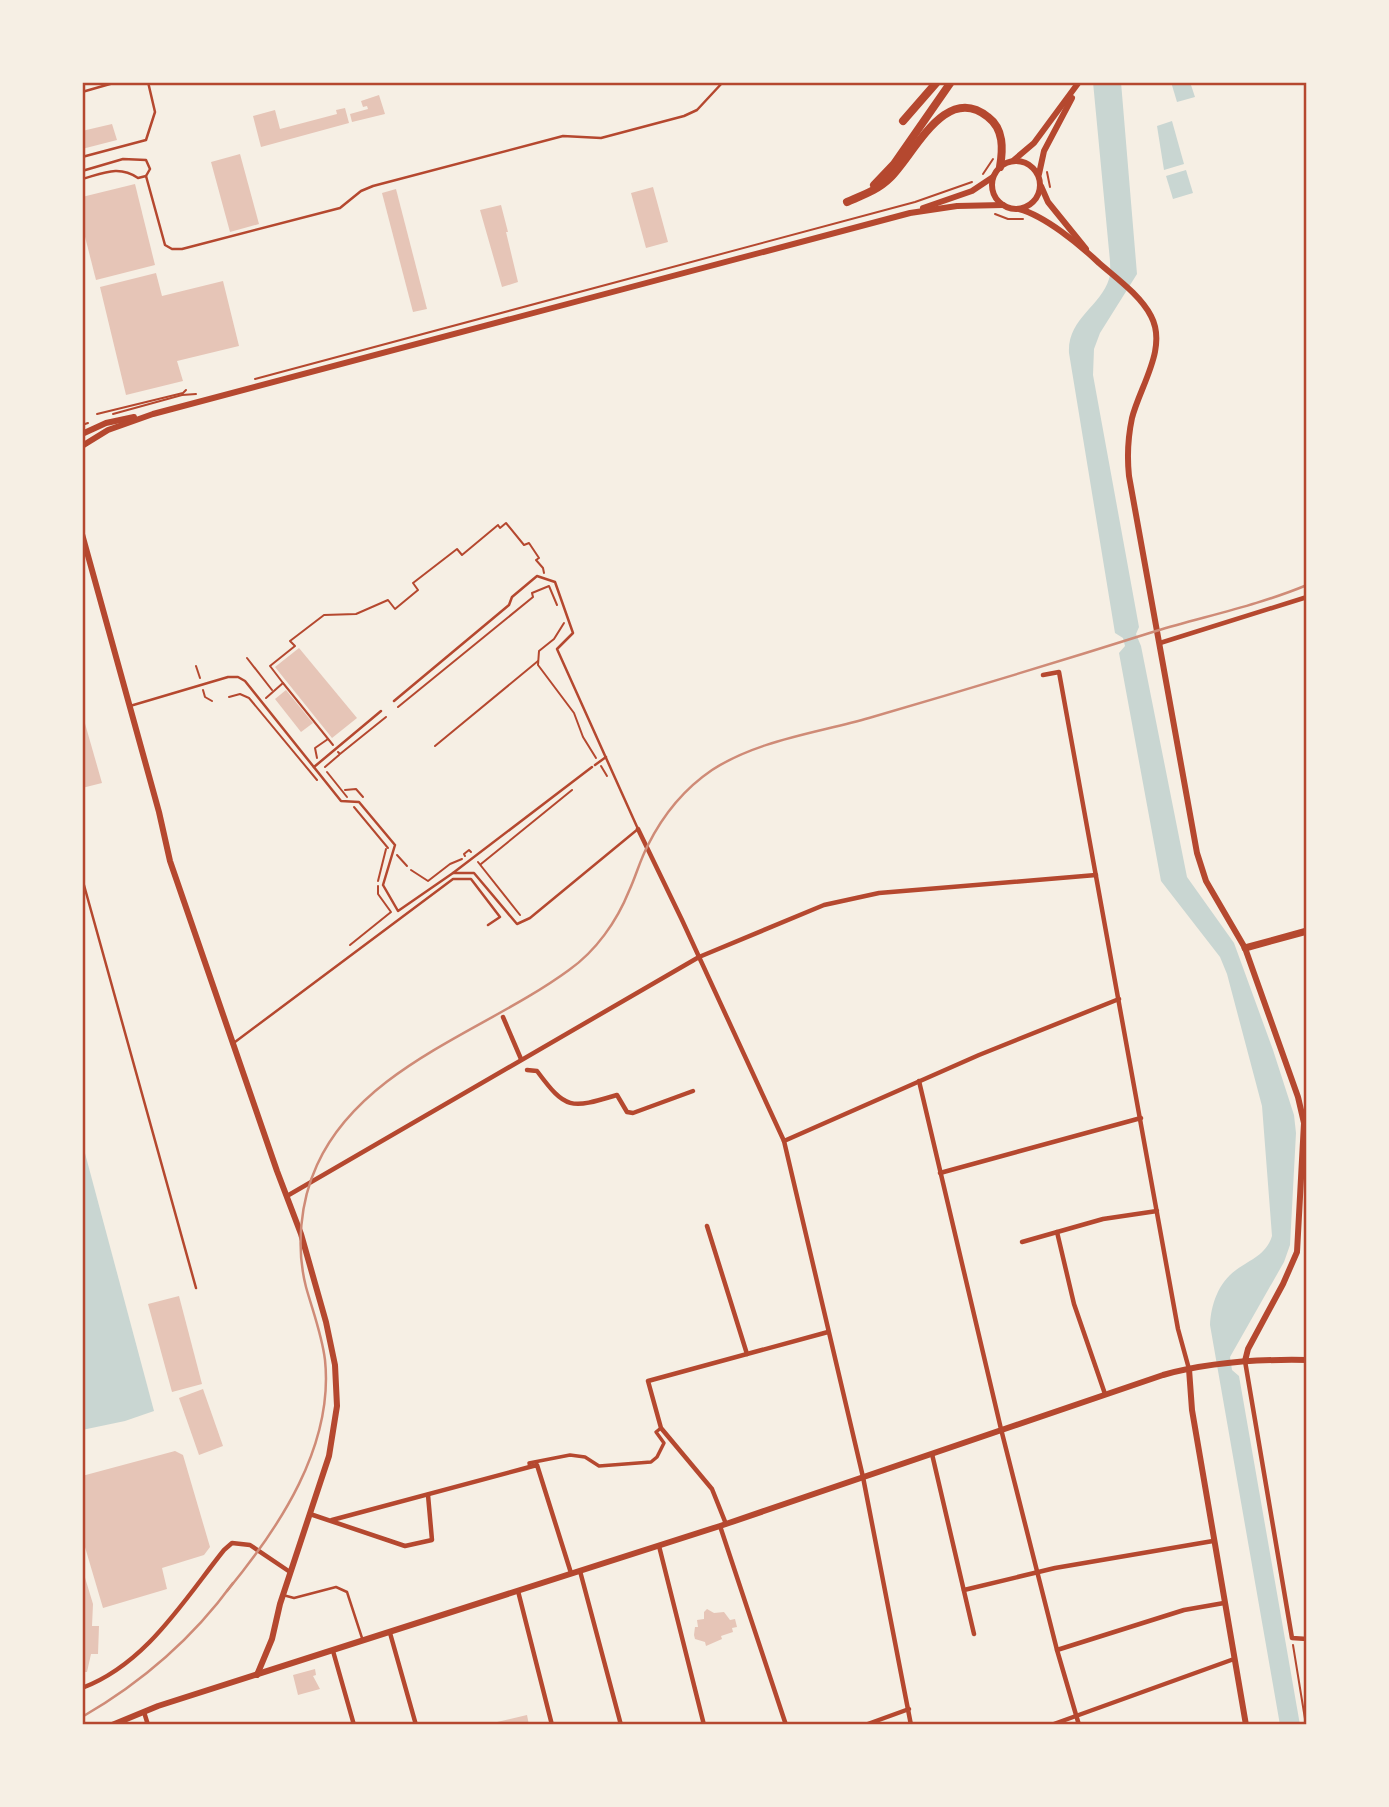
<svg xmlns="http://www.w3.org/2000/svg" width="1389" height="1807" viewBox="0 0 1389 1807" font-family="'Roboto Condensed',sans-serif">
  <rect width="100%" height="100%" fill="#f6efe4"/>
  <g fill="#c9d6d2">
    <path d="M1093 82H1121L1137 274 1100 333 1094 349 1093 375 1139 627 1136 634 1141 646 1187 877 1234 943 1273 1050 1294 1115 1296 1133 1290 1245 1284 1262 1230 1357 1232 1370 1239 1376 1300 1725H1280L1210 1325C1211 1305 1218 1283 1236 1270 1251 1259 1266 1255 1272 1236L1262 1106 1227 974 1220 957 1161 881 1119 653 1125 646 1123 638 1115 633 1069 353C1067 319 1101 306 1109 279 1111 274 1110 266 1110 261Z"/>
    <polygon points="1171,82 1190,82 1195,97 1177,102"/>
    <polygon points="1172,121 1184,164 1164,170 1157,126"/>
    <polygon points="1186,170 1193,193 1173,199 1166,176"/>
    <polygon points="82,1142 154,1411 125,1421 82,1430"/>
  </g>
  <g fill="#e6c5b7">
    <polygon points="379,95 385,114 352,122 350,114 368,109 367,106 363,107 361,101"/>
    <polygon points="345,108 349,123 261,147 253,116 275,110 280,129 337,114 336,110"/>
    <polygon points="112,124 117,140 82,149 82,131"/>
    <polygon points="240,154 259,224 230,232 211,162"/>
    <polygon points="135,184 155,265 96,280 82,225 82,197"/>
    <polygon points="653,187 668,242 646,248 631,193"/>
    <polygon points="396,189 427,309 413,312 382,193"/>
    <polygon points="501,205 508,232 506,232 518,282 502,287 480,210"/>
    <polygon points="156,273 162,296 223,281 239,346 177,361 183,381 126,395 100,287"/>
    <polygon points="299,648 357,718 332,738 275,667"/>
    <polygon points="286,690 313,723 301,732 275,699"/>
    <polygon points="82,713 102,783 82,788"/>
    <polygon points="179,1296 202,1384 172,1392 148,1304"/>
    <polygon points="203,1389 223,1446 199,1455 179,1398"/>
    <polygon points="175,1451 183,1455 210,1547 204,1555 162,1568 167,1589 103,1608 82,1537 82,1476"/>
    <polygon points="83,1571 93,1604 92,1626 99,1626 98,1654 91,1654 87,1672 82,1672"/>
    <polygon points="707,1609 714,1613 724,1612 730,1620 735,1619 737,1627 732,1628 733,1632 721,1636 722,1639 706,1646 705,1642 695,1639 694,1635 695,1627 698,1627 697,1620 704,1619 704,1612"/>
    <polygon points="315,1669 316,1675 313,1676 320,1689 298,1695 293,1675"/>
    <polygon points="527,1715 529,1725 497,1725 497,1722"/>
  </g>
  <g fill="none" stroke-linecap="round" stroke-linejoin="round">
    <g stroke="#b5482f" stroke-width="2">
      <polyline points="1047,172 1050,187"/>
      <polyline points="983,174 993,159"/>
      <polyline points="995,214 1008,219 1023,219"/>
      <polyline points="255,379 915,202 972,182"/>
      <polyline points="97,414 183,393 186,390"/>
      <polyline points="113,414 182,395 196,394"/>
      <polyline points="82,425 88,423"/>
      <polyline points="564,623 554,639 539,651 538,665 574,713 583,737 596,758"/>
      <polyline points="247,658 272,690"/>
      <polyline points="196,666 200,678"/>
      <polyline points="283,683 270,666 295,646 290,641 324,615 356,614 388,600 395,609 418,590 413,583 457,549 462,555 498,525 500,528 506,523 524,545 529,543 539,558 536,560 543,568 544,573"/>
      <polyline points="203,690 205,697 212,701"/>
      <polyline points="229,697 240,694 249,698 317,780"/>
      <polyline points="266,698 283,683 333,745"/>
      <polyline points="398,707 533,597 532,593 549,586 557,605"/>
      <polyline points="435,746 538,661"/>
      <polyline points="338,752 340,754 386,717"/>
      <polyline points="317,758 315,748 328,739"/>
      <polyline points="601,766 607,776"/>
      <polyline points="325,767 339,755"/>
      <polyline points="327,772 347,797"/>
      <polyline points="345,790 356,789 363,797"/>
      <polyline points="354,807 388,848"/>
      <polyline points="397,855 407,866"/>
      <polyline points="465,856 464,854 469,850 471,852"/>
      <polyline points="478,862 520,915"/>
      <polyline points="481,864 572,790"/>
      <polyline points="411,870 428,881 450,864 462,859"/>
      <polyline points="378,881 386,849"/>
      <polyline points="350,945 391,912 378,894 378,886"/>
      <polyline points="1293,1645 1306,1725"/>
    </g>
    <g stroke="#b5482f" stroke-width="2.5">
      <polyline points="82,92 117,82"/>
      <polyline points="82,157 146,140 155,112 148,82"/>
      <polyline points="82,171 123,159 146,160 150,169 146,176 165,245 172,249 182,249 340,208 361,191 373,186 563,136 601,138 684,116 697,110 723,82"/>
      <path d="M82 179C104 173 119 165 138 178L146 176"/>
      <polyline points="394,701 509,605 512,597 537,576 555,582 573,633 557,649 638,829 530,918 517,924 474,873 453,873"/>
      <polyline points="130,706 228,677 238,677 245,681 341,801 359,802 395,845 383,885 398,911 453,873 592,767"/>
      <polyline points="595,765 606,757"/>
      <polyline points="314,767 381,711"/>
      <polyline points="82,878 196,1288"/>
      <polyline points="235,1042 453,879 471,879 500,917 488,925"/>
      <polyline points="283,1595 294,1598 336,1587 347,1592 362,1638"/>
    </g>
    <polyline stroke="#b5482f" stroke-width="3.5" points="530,1467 529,1463 570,1455 585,1457 599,1466 651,1462 657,1457 664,1443 656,1432 661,1428"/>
    <g stroke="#b5482f" stroke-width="4.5">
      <polyline points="1160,643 1307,597"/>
      <polyline points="1043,675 1059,672 1178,1329 1189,1369"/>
      <polyline points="638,829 682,920 784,1141 863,1477 911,1725"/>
      <polyline points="503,1017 521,1059"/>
      <path d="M527 1070 537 1071C566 1110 570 1109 617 1095L627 1112 633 1113 693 1091"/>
      <polyline points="919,1081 1001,1429 1057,1650 1079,1725"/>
      <polyline points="784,1141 979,1055 1119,999"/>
      <polyline points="940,1173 1141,1118"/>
      <polyline points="287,1196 699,957 824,905 879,893 1096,875"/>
      <polyline points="707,1226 747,1354"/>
      <polyline points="1057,1232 1074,1304 1105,1394"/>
      <polyline points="1022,1242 1103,1219 1157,1211"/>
      <polyline points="1245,1361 1292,1638 1307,1639"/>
      <polyline points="932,1454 974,1634"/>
      <polyline points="310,1514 405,1546 432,1540 428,1495"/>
      <polyline points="332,1520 537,1465 571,1573"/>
      <polyline points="726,1524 712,1489 661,1428 648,1381 828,1332"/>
      <polyline points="720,1526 786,1725"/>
      <polyline points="659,1546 704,1725"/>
      <polyline points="580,1571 621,1725"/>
      <polyline points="964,1590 1055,1568 1213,1541"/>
      <polyline points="518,1591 552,1725"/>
      <polyline points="390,1633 416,1725"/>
      <polyline points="1057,1650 1184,1610 1224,1603"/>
      <polyline points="333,1651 354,1725"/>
      <path d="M82 1688C146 1664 184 1600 224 1550L232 1543 250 1545 290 1572"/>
      <polyline points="144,1712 148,1725"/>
      <polyline points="865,1725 909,1709"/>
      <polyline points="1051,1725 1234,1659"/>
    </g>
    <g stroke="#b5482f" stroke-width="6">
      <polyline points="1014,160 1034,143 1079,82"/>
      <circle cx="1016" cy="185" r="24"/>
      <polyline points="1039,174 1044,151 1072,98"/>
      <polyline points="1041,186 1048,202 1086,249"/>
      <polyline points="923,208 972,191 993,177"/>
      <path d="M1019 209C1045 216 1079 244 1099 263 1116 278 1140 295 1151 316 1168 348 1140 386 1132 418 1128 437 1127 457 1129 476L1197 853 1206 881 1245 948 1298 1097 1304 1123 1297 1252 1283 1284 1248 1349 1245 1361"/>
      <polyline points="82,434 106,423 134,417"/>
      <polyline points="82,446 108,430 153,414 910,213 957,206 1003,205"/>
      <polyline points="82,534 159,812 170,861 277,1171 301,1234 326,1322 335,1365 337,1406 329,1456 280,1604 272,1639 257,1675"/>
      <polyline points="1189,1369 1192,1410 1246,1725"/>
      <path d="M112 1725 158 1706 720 1526 1163 1375C1210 1362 1258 1359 1307 1360"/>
    </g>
    <polyline stroke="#b5482f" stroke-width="7" points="1245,948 1307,931"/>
    <g stroke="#b5482f" stroke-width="8">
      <polyline points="903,121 937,82"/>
      <polyline points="874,185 894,164 951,82"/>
      <path d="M847 202C863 195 878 190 890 178 914 155 945 82 988 117 1004 129 1003 149 1000 167"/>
    </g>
    <g stroke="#cf8b77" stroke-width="2.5">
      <path d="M227 1591C279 1528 334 1446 325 1360 322 1335 313 1312 306 1287 296 1248 300 1202 317 1165 362 1066 486 1031 569 970 596 951 617 921 629 891 636 876 640 860 648 845 663 815 684 789 712 770 758 740 817 733 869 718 965 690 1061 661 1156 631 1206 616 1259 605 1307 585"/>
      <path d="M82 1717C141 1683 193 1638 233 1583"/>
    </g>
  </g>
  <rect width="1389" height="1807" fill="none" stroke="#f6efe4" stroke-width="168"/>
  <rect x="84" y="84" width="1221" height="1639" fill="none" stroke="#b5482f" stroke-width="2.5"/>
</svg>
